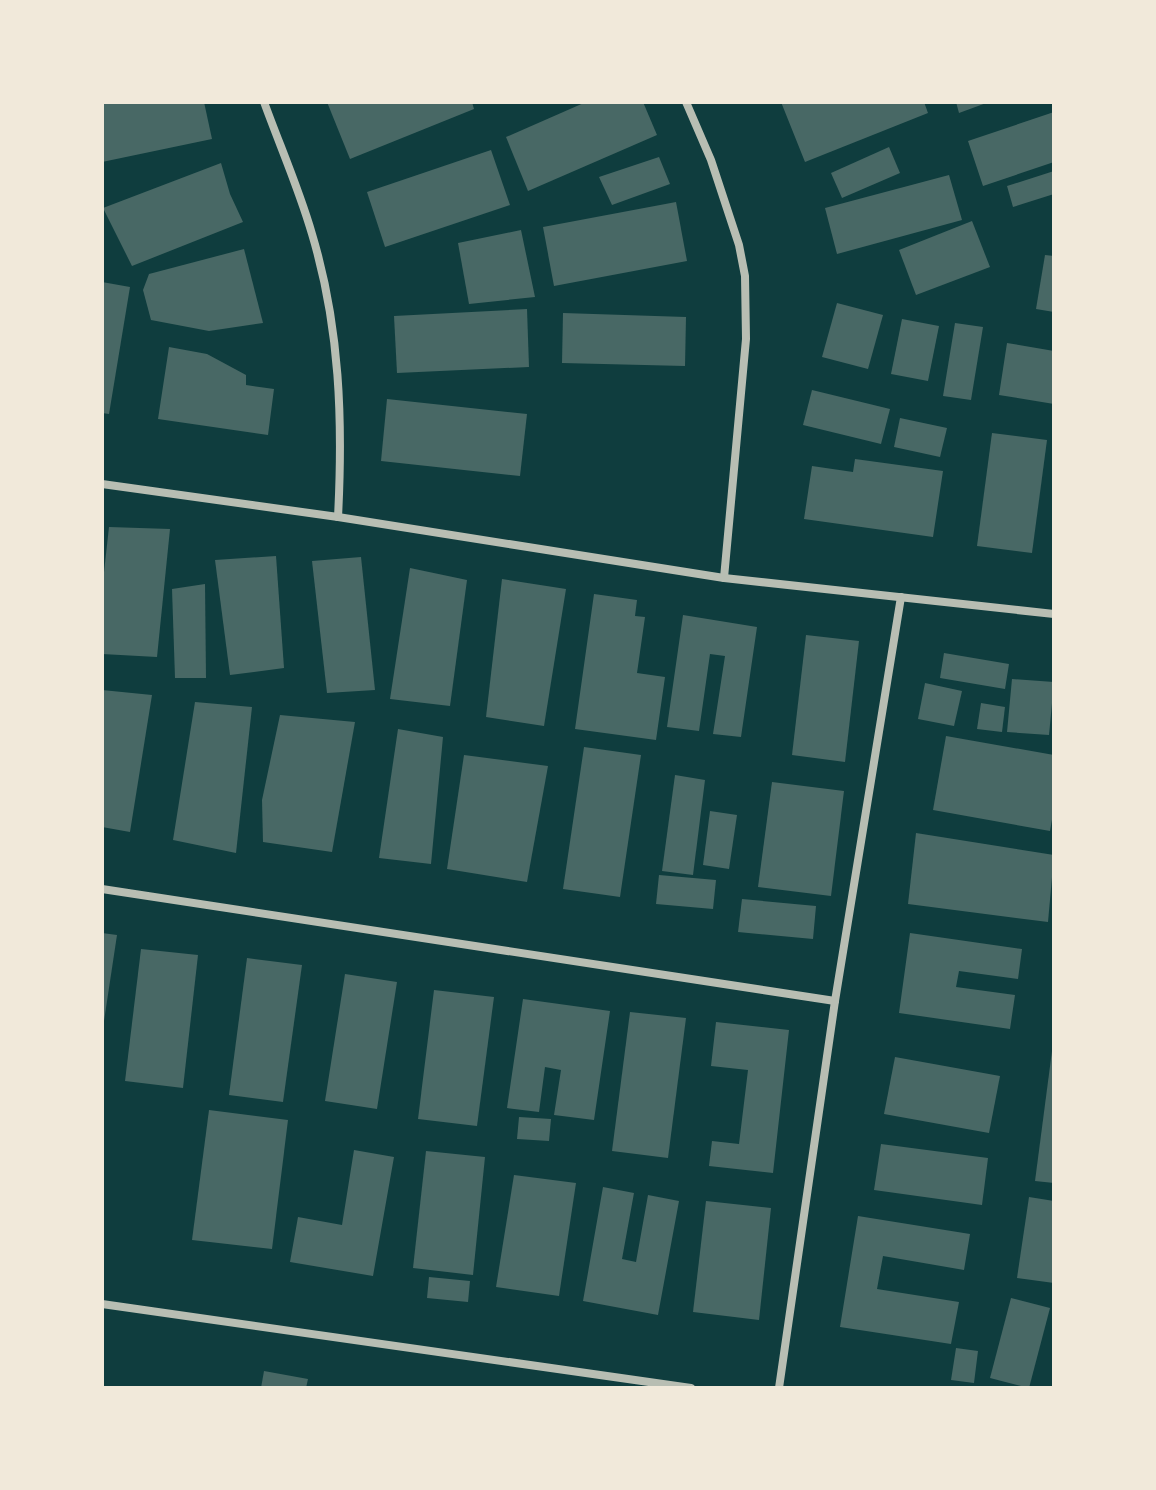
<svg xmlns="http://www.w3.org/2000/svg" width="1156" height="1490" viewBox="0 0 1156 1490" font-family="'Space Grotesk',sans-serif">
  <rect width="100%" height="100%" fill="#0f3d3e"/>
  <g fill="#486865">
    <polygon points="102,102 204,102 212,139 102,162"/>
    <polygon points="327,102 472,102 474,109 350,159"/>
    <polygon points="586,102 643,102 657,135 528,191 506,137"/>
    <polygon points="781,102 924,102 928,113 805,162"/>
    <polygon points="956,102 989,102 959,113"/>
    <polygon points="1054,112 1054,162 983,186 968,141"/>
    <polygon points="889,147 900,173 842,198 831,173"/>
    <polygon points="491,150 510,205 385,247 367,192"/>
    <polygon points="659,157 670,184 612,205 599,177"/>
    <polygon points="221,163 230,194 243,222 132,266 103,208"/>
    <polygon points="1054,171 1054,194 1013,207 1007,186"/>
    <polygon points="949,175 962,220 837,254 825,208"/>
    <polygon points="676,202 687,261 554,286 543,227"/>
    <polygon points="972,221 990,267 916,295 899,250"/>
    <polygon points="521,230 535,297 469,304 458,243"/>
    <polygon points="244,249 263,323 209,331 151,320 143,290 149,274"/>
    <polygon points="1045,255 1054,256 1054,312 1036,309"/>
    <polygon points="102,282 130,287 109,414 102,413"/>
    <polygon points="837,303 883,315 868,369 822,357"/>
    <polygon points="527,309 529,367 397,373 394,316"/>
    <polygon points="563,313 686,317 685,366 562,363"/>
    <polygon points="902,319 939,326 928,381 891,374"/>
    <polygon points="955,323 983,327 971,400 943,396"/>
    <polygon points="1007,343 1054,351 1054,404 999,395"/>
    <polygon points="169,347 207,354 246,375 246,385 274,389 268,435 158,419"/>
    <polygon points="812,390 890,409 881,444 803,425"/>
    <polygon points="387,399 527,414 520,476 381,461"/>
    <polygon points="900,418 947,428 940,457 894,447"/>
    <polygon points="992,433 1047,440 1032,553 977,546"/>
    <polygon points="855,459 943,471 933,537 804,519 812,466 853,472"/>
    <polygon points="109,527 170,529 157,657 102,654 102,590"/>
    <polygon points="276,556 284,668 230,675 215,560"/>
    <polygon points="361,557 375,690 327,693 312,561"/>
    <polygon points="410,568 467,580 450,706 390,699"/>
    <polygon points="502,579 566,589 544,726 486,717"/>
    <polygon points="205,584 206,678 175,678 172,589"/>
    <polygon points="594,594 637,600 635,616 645,617 637,673 665,677 656,740 575,729"/>
    <polygon points="683,615 757,627 741,737 713,734 725,656 710,654 699,731 667,727"/>
    <polygon points="806,635 859,641 845,762 792,755"/>
    <polygon points="944,653 1009,664 1005,689 940,678"/>
    <polygon points="1012,679 1054,682 1049,735 1007,732"/>
    <polygon points="925,683 962,691 954,726 918,719"/>
    <polygon points="102,690 152,695 130,832 102,827"/>
    <polygon points="195,702 252,707 236,853 173,840"/>
    <polygon points="981,703 1005,707 1002,732 977,729"/>
    <polygon points="280,715 355,722 332,852 263,842 262,800"/>
    <polygon points="398,729 443,737 431,864 379,858"/>
    <polygon points="946,736 1054,755 1054,808 1050,831 933,810"/>
    <polygon points="584,747 641,755 620,897 563,889"/>
    <polygon points="464,755 548,766 527,882 447,869"/>
    <polygon points="675,775 705,780 693,875 662,871"/>
    <polygon points="772,782 844,791 831,896 758,887"/>
    <polygon points="710,811 737,815 729,869 703,865"/>
    <polygon points="916,833 1054,855 1048,922 908,904"/>
    <polygon points="659,875 716,880 713,909 656,904"/>
    <polygon points="742,899 816,906 813,939 738,932"/>
    <polygon points="102,933 117,935 104,1021 102,1021"/>
    <polygon points="910,933 1022,949 1018,979 959,971 956,987 1015,995 1010,1029 899,1013"/>
    <polygon points="141,949 198,955 183,1088 125,1081"/>
    <polygon points="247,958 302,965 283,1102 229,1095"/>
    <polygon points="345,974 397,982 377,1109 325,1101"/>
    <polygon points="434,990 494,997 477,1126 418,1119"/>
    <polygon points="523,999 610,1011 594,1120 554,1115 561,1070 545,1067 539,1112 507,1108"/>
    <polygon points="630,1012 686,1018 668,1158 612,1151"/>
    <polygon points="716,1022 789,1030 773,1173 709,1166 712,1141 739,1144 748,1070 711,1066"/>
    <polygon points="1052,1051 1054,1052 1054,1183 1035,1181"/>
    <polygon points="895,1057 1000,1076 989,1133 884,1114"/>
    <polygon points="209,1110 288,1120 272,1249 192,1240"/>
    <polygon points="519,1117 551,1119 549,1141 517,1139"/>
    <polygon points="881,1144 988,1158 982,1205 874,1190"/>
    <polygon points="354,1150 394,1157 373,1276 290,1262 298,1217 342,1225"/>
    <polygon points="426,1151 485,1157 473,1275 413,1268"/>
    <polygon points="514,1175 576,1183 559,1296 496,1287"/>
    <polygon points="603,1187 634,1193 622,1259 636,1262 648,1195 679,1201 658,1315 583,1301"/>
    <polygon points="1029,1197 1054,1201 1054,1283 1017,1278"/>
    <polygon points="706,1201 771,1208 759,1320 693,1312"/>
    <polygon points="858,1216 970,1234 964,1270 883,1256 877,1289 959,1302 951,1344 840,1327"/>
    <polygon points="429,1277 470,1281 468,1302 427,1298"/>
    <polygon points="1011,1298 1050,1308 1029,1388 990,1378"/>
    <polygon points="956,1348 978,1351 974,1383 951,1380"/>
    <polygon points="264,1371 308,1379 306,1388 261,1388"/>
  </g>
  <g fill="none" stroke-linecap="round" stroke-linejoin="round">
    <g stroke="#b8beb3" stroke-width="8">
      <path d="M264 102C280 146 299 189 312 234 340 327 343 421 338 517"/>
      <polyline points="686,102 711,160 739,245 745,276 746,339 724,578"/>
      <polyline points="102,484 338,517 724,578 1054,614"/>
      <polyline points="102,889 835,1001"/>
      <polyline points="102,1304 691,1388"/>
      <polyline points="779,1388 835,1001 901,597"/>
    </g>
  </g>
  <rect width="1156" height="1490" fill="none" stroke="#f1e9da" stroke-width="208"/>
</svg>
